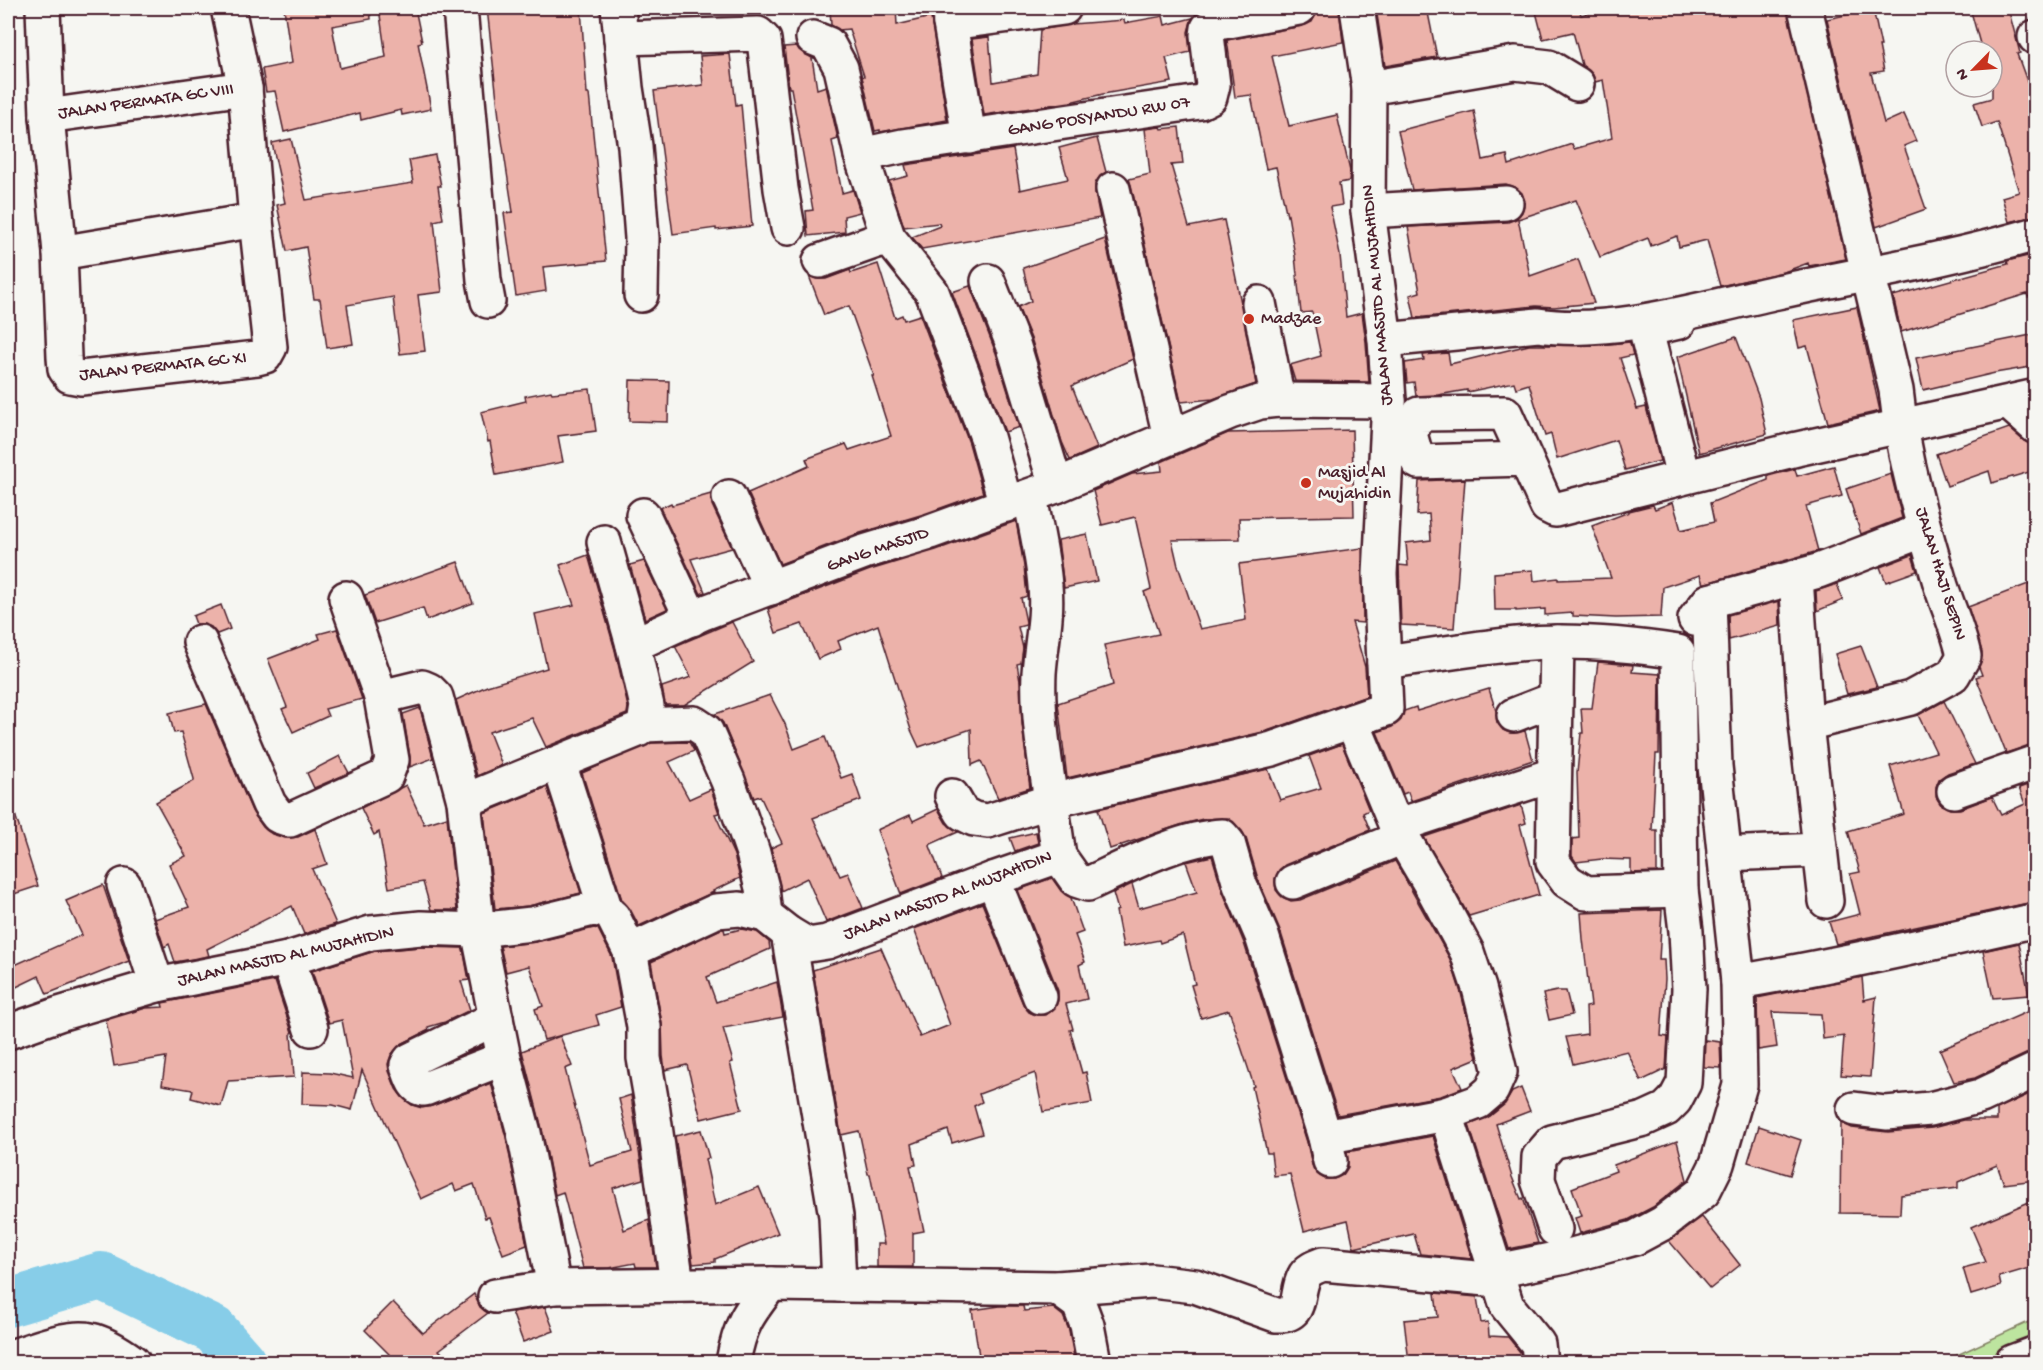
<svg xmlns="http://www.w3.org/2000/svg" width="2043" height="1370" viewBox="0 0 2043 1370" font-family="'Gochi Hand',sans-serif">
  <rect width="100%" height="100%" fill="#f6f6f2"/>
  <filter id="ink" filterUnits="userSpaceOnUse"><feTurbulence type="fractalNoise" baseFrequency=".0167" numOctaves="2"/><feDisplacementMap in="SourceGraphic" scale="12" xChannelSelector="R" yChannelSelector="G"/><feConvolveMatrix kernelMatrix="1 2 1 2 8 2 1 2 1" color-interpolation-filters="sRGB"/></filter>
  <g filter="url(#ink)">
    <polygon fill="#bde49f" stroke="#848265" stroke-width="1.5" points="2035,1319 2035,1362 1942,1362"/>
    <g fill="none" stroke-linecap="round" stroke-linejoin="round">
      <polyline stroke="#87cde8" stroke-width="48" points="8,1303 101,1276 214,1330 242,1362"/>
    </g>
    <g fill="#ecb2aa" stroke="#4a1f2b" stroke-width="1.5">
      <polygon points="284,8 370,8 371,19 332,26 340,68 386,57 379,8 415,8 422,42 418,43 431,109 402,115 401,110 361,120 360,113 284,132 275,91 266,92 262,69 292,63"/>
      <polygon points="487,8 581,8 587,94 589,94 606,261 543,267 546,291 516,296 504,213 513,212 500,127"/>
      <polygon points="830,8 896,8 897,25 931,17 947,120 880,132 880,130 875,131 862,77 864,76 849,29 839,30 831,25"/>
      <polygon points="1339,8 1343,42 1272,56 1289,126 1337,115 1350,171 1349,181 1339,183 1342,205 1330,207 1340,255 1346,317 1362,313 1366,342 1369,382 1295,381 1290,365 1321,356 1312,312 1301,313 1295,256 1288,215 1287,216 1276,167 1266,169 1251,95 1235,97 1227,40 1302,26 1312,22 1317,11"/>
      <polygon points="1376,8 1427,8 1437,57 1385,66"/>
      <polygon points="1535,8 1579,8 1581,15 1607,8 1787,8 1846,259 1809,266 1808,263 1784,272 1720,286 1707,240 1679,247 1677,236 1651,246 1648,238 1600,257 1576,200 1518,219 1530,276 1578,259 1594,303 1554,307 1536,306 1415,318 1410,295 1420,292 1408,227 1508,222 1516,219 1522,212 1525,201 1522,193 1515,187 1506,184 1412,190 1398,131 1474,111 1483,160 1507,155 1509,165 1572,144 1574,149 1612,138 1603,80 1595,82 1593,75 1582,65 1573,32 1543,39"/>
      <polygon points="1970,8 2008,8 2020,53 2017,54 2036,106 2036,216 2009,222 2002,197 2019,192 1997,122 1982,127 1974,103 1992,98 1992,51 1982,51"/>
      <polygon points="1873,9 1881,46 1879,46 1884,71 1871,73 1884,123 1904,114 1916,141 1904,146 1926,209 1876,227 1827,19"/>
      <polygon points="1163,16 1165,25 1192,18 1188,32 1190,52 1166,58 1172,82 1103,94 1070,102 984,115 972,39 989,37 993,82 1037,74 1040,30 1072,24 1124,20 1125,23"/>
      <polygon points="797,46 799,50 812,58 817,89 826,86 838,139 832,141 842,193 853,190 860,212 844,216 845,232 808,236 806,211 813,210 791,88 789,88 784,47"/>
      <polygon points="730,54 736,105 741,104 752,226 716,230 716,228 673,234 654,91 703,85 700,56"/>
      <polygon points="1160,127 1161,129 1179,127 1183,164 1171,165 1189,227 1224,220 1241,303 1256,384 1213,399 1181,402 1131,185 1129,179 1150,174 1145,129"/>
      <polygon points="1097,138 1106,172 1100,176 1095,184 1095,193 1100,218 922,249 912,237 940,226 939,223 904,227 889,181 908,176 905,165 1013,149 1020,190 1068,179 1059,148"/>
      <polygon points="291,139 306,200 413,183 409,160 435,155 441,186 438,186 443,219 434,221 442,292 418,295 425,351 400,354 393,297 347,305 353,344 327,348 320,299 314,299 306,247 287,251 277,205 285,203 272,143"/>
      <polygon points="1105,239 1133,359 1072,386 1097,448 1070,460 1062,442 1032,341 1018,307 1031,301 1023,268"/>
      <polygon points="2036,254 2036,296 2028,297 2027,294 1901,332 1893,296 2008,264 2007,261"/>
      <polygon points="878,264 895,318 902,315 904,320 920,315 969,443 983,493 924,514 857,534 780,564 748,493 809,466 806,459 846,444 849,450 891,436 872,376 874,376 849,306 824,315 809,276 817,279 826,279 850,270 851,273"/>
      <polygon points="970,286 996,353 1019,427 1005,432 952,292"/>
      <polygon points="1857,307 1880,411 1828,423 1807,346 1799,348 1793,320"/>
      <polygon points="2036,334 2036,366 1995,373 1923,390 1916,358"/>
      <polygon points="1736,337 1759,398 1767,434 1699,453 1677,357"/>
      <polygon points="1630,342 1633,355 1620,358 1637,409 1646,407 1660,461 1625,470 1616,440 1557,459 1551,434 1545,436 1529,384 1516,388 1514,382 1467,392 1467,390 1438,395 1416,396 1414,382 1407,383 1405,363 1424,360 1423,355 1448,353 1450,364 1529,345 1597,345"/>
      <polygon points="630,380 669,381 668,422 629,421"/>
      <polygon points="590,389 596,431 558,436 563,462 496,475 490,441 488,442 481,412 526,401 525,396 551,391 552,393"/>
      <polygon points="2009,428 2024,441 2036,445 2036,470 1992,483 1989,471 1947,486 1936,454"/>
      <polygon points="1352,430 1354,516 1239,518 1240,539 1172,540 1178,566 1200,629 1246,620 1239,564 1362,548 1363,623 1352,622 1365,667 1367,696 1267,731 1067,778 1058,703 1113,685 1104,645 1159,634 1144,592 1151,589 1135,517 1102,525 1093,491 1132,474 1162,471 1161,462 1228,433"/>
      <polygon points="1834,466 1842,496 1806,506 1818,551 1703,584 1700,575 1663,587 1661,617 1616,618 1573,616 1573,613 1545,615 1545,609 1516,611 1516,610 1495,610 1494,573 1533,570 1534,581 1558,578 1558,580 1611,578 1592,526 1629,512 1629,511 1653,505 1655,509 1673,502 1681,530 1714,522 1710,503 1768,480 1768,476 1795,469 1797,476"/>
      <polygon points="1891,474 1902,518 1861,534 1846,489"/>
      <polygon points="1465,479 1454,628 1401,625 1399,565 1408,566 1406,543 1431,540 1429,514 1417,515 1419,481"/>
      <polygon points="711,494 712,505 732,548 691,559 705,592 701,594 660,508 671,503 672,505"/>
      <polygon points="1016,521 1024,566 1027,596 1021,598 1026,622 1026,625 1018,627 1023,648 1021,663 1017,664 1020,681 1022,723 1030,788 998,798 981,761 972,765 971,729 919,747 911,730 878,625 838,641 841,649 818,659 802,624 776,633 768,609 870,570 936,550"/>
      <polygon points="1087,534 1097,581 1064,588 1058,540"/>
      <polygon points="588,555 615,650 628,707 627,714 546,747 532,718 489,732 502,765 477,776 456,700 487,686 547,668 535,614 574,605 560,565"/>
      <polygon points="1912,555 1917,571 1886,582 1880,567"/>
      <polygon points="644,561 667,609 645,619 630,565"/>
      <polygon points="458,562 473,603 427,620 423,608 375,623 365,595"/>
      <polygon points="2036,581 2036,744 2006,753 1976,677 1982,675 1979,667 1982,652 1968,607"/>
      <polygon points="1837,584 1843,600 1817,611 1816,591"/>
      <polygon points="1779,601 1780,626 1729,640 1728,615"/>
      <polygon points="221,605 230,629 217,634 211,627 203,624 196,624 193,616"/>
      <polygon points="732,622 753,662 684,705 665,705 662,687 691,677 675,646"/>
      <polygon points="337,629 362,699 325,709 328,716 293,732 282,709 287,707 268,659 320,639 318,634"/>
      <polygon points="1861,646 1877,687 1847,694 1835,654"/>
      <polygon points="1598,662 1633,665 1632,672 1660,674 1659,754 1656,754 1652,830 1657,830 1657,872 1631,873 1631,860 1602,859 1576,862 1572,856 1572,839 1579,838 1577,773 1581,733 1583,733 1581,708 1592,708"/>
      <polygon points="1489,689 1496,711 1497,722 1503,730 1511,733 1525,731 1533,760 1411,801 1408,792 1403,794 1377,732 1392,727 1401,720 1404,711 1416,707 1417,711"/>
      <polygon points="770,695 785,724 794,749 825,737 841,778 852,774 861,800 813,818 840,876 848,873 863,908 826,922 807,878 781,891 771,848 782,843 760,796 754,798 723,723 715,714"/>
      <polygon points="1944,701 1975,764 1948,773 1939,779 1936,787 1936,797 1941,805 1950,809 1960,809 1992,797 2001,815 2025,804 2019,788 2036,782 2036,903 2028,903 1836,944 1829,922 1860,914 1850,874 1860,872 1848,831 1904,814 1890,766 1936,752 1918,715"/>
      <polygon points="206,704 252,811 263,827 272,834 285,838 298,837 315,829 327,864 312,869 336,924 304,934 292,906 207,949 209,956 175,962 169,944 164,947 155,919 189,907 169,864 186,856 156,802 194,781 194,779 181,732 174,733 169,713"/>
      <polygon points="420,708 433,758 410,767 410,757 403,714"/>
      <polygon points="689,742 694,751 669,762 689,799 711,789 719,813 715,814 734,855 740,878 713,891 714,892 639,926 630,909 622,900 582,773 651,743"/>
      <polygon points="1342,744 1369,810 1363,813 1370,830 1285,865 1279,870 1275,879 1276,890 1282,897 1291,901 1300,900 1395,861 1450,959 1461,993 1477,1058 1453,1068 1462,1088 1441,1096 1338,1115 1280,930 1258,879 1246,838 1242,831 1228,818 1203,819 1183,824 1110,849 1098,809 1268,769 1280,800 1321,788 1309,756"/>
      <polygon points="340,756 349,773 314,788 307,773"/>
      <polygon points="406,785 424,824 447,817 457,910 431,910 423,882 389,888 379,832 374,835 361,808"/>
      <polygon points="547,787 581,893 529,906 495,909 484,813"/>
      <polygon points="8,805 12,805 38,886 8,896"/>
      <polygon points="1521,805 1526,823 1520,825 1539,895 1469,916 1424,837"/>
      <polygon points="938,809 946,823 958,832 931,844 930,846 942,878 901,894 877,830 910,815 913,821"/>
      <polygon points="1036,832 1038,843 1015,851 1010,838"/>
      <polygon points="1212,856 1223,892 1244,943 1307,1142 1312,1165 1316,1173 1325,1179 1334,1179 1343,1175 1348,1167 1347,1152 1433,1136 1472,1259 1420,1254 1414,1234 1354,1248 1348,1220 1304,1231 1290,1174 1274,1176 1271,1153 1267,1153 1252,1087 1254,1086 1229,1010 1201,1018 1191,985 1195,984 1183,935 1160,943 1159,940 1123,947 1116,911 1118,910 1113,893 1132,884 1139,908 1197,892 1186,862"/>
      <polygon points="1052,878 1061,891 1071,898 1083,932 1075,935 1085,962 1079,965 1087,999 1066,1004 1073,1029 1070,1030 1082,1073 1086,1072 1092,1103 1043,1112 1035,1073 979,1094 982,1102 974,1106 982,1134 952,1143 948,1130 912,1144 916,1165 910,1166 924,1231 913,1233 913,1267 877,1267 877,1244 884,1244 870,1174 868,1174 859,1131 841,1135 813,970 881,948 920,1037 950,1025 914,929 982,903 1023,1004 1029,1012 1037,1015 1046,1015 1055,1008 1058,1000 1058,991 1018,890"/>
      <polygon points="103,885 129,961 47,994 39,976 8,991 8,968 82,935 66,901"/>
      <polygon points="1662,910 1659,960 1664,960 1665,979 1661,1036 1668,1037 1666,1069 1641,1081 1627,1051 1573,1064 1566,1037 1587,1034 1586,1007 1591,1006 1583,939 1581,913"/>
      <polygon points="594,928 598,929 612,957 621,1007 596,1015 599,1025 544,1040 535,1009 543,1006 529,966 506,972 500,946 536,942"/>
      <polygon points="721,929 724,929 725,933 741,929 757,932 769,942 770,949 707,977 716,1002 777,982 783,1017 723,1028 733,1062 730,1063 742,1109 701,1119 687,1065 665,1070 663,1056 662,1024 651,962"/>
      <polygon points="2019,943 2029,995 1993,998 1983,951"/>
      <polygon points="422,947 463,948 469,980 461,981 470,1010 445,1022 428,1027 429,1030 401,1044 391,1055 388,1064 389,1071 396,1089 402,1097 412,1105 422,1108 432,1106 491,1083 506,1137 527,1245 503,1254 489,1217 485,1218 474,1184 456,1191 453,1184 421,1199 406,1167 405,1167 362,1070 352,1110 333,1105 302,1104 303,1072 330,1073 353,1078 342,1020 329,1023 312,971 375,951"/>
      <polygon points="1862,977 1864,1000 1876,997 1870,1077 1841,1075 1844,1036 1823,1039 1821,1014 1772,1012 1777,1047 1758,1050 1757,998"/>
      <polygon points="275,981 292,1032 291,1033 294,1077 228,1081 221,1106 191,1098 193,1090 162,1085 166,1057 114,1066 106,1020 146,1008 163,1007 162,1003"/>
      <polygon points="1557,991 1566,991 1572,1015 1549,1020 1543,994"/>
      <polygon points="2036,1008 2036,1052 2028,1053 1975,1078 1954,1082 1940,1050"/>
      <polygon points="560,1036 572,1066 565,1069 590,1165 632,1152 619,1099 631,1095 643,1179 613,1188 624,1230 649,1220 656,1267 636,1267 635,1263 609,1268 583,1268 563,1192 555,1195 542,1129 522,1051"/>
      <polygon points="1705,1040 1720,1042 1721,1068 1704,1067"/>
      <polygon points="1521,1088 1530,1111 1496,1124 1512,1177 1521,1199 1523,1198 1538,1243 1509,1249 1469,1125 1490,1116 1505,1104 1512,1092"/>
      <polygon points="2036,1091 2036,1180 2004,1184 1997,1165 1958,1182 1958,1188 1901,1195 1900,1214 1840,1213 1841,1122 1852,1128 1888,1132 1932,1128 1964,1120 1997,1120 1997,1109"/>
      <polygon points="1759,1126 1801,1140 1790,1175 1748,1162"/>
      <polygon points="701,1130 709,1158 705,1159 715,1205 759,1187 778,1233 715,1259 715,1262 693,1264 675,1136"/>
      <polygon points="1677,1141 1687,1180 1653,1207 1628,1220 1580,1233 1575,1218 1582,1216 1572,1188 1616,1171 1614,1165"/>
      <polygon points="2036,1199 2036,1266 1999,1277 2001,1286 1971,1295 1963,1268 1986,1262 1971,1227"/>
      <polygon points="1702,1217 1740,1265 1710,1289 1669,1241"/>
      <polygon points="1435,1293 1477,1297 1481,1323 1488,1322 1489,1336 1508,1337 1520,1352 1521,1362 1448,1362 1448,1359 1409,1362 1404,1320 1438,1317"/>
      <polygon points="474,1294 480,1307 488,1313 439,1350 451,1362 397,1362 365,1330 393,1302 423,1333"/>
      <polygon points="1000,1306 1023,1306 1024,1311 1053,1308 1063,1316 1069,1330 1075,1362 980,1362 972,1310"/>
      <polygon points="545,1307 554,1331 523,1342 512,1312"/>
    </g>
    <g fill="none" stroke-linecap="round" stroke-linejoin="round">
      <g stroke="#4a1f2b" stroke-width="38">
        <g id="minor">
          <polyline points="43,8 47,116 60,253 64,357 65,369 70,376 81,378 257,358 265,356 270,347 256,220 245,88 228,8"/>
          <polyline points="460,8 484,280 488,301"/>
          <polyline points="618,8 626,88 635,146 642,238 641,295"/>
          <polyline points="949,8 950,23 969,137"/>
          <path d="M1805 8 1896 390C1903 457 1922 522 1941 586 1949 610 1959 632 1964 656L1953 675 1911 698 1806 724"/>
          <polyline points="950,23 1064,8"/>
          <polyline points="2035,37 2036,37"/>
          <polyline points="621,38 758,34 764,40 781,189 788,228"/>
          <polyline points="813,38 828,44 841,68 861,155 888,237 932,292 987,437 1006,505"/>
          <polyline points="1369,88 1515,63 1549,67 1577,84"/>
          <polyline points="47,116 245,88"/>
          <polyline points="861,155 903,146 1200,102 1210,97 1213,85 1207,35 1208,28 1218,23 1299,8"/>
          <polyline points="1113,189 1170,437"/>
          <polyline points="1368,211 1506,203"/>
          <polyline points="60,253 256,220"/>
          <polyline points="820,261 888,237"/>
          <polyline points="988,281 1014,347 1056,486"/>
          <polyline points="1259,303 1278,400"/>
          <polyline points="1679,322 1653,328 1649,331 1648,339 1683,476"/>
          <path d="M1385 340 1538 325C1612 336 1703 308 1777 292 1863 274 1950 259 2036 234"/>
          <polyline points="2009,403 2036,427"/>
          <polyline points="1526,459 1418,462 1410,434 1419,414 1505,413 1547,506 1555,510 1797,449 2036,396"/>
          <polyline points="729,497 771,588"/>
          <polyline points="643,515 692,619"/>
          <polyline points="604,542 633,645"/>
          <polyline points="1796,578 1806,724 1826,901"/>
          <polyline points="1709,601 1715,766 1738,982"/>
          <polyline points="1695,619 1709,601 1818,571 1924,530"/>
          <polyline points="200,642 269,804 278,816 290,820 386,776 392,760 381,697 346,598"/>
          <polyline points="1557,642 1553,862 1567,881 1586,893 1681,890"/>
          <path d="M1384 662C1428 656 1473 648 1517 644 1570 639 1626 644 1678 652L1681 890 1686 931 1689 989 1684 1083 1675 1100 1666 1109 1644 1119 1552 1142 1539 1157 1538 1180 1555 1229"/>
          <polyline points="381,697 422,687 429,690 436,697 464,801 478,930 504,1058 524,1133 554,1287"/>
          <polyline points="1514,715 1555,699"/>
          <polyline points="1352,721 1396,826 1432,887 1467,952 1479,988 1489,1027 1500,1072 1492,1090 1478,1102 1446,1114 1507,1306 1538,1344 1540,1362"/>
          <polyline points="644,725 694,723 706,731 728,781 753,853 762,888 765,915"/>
          <polyline points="559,763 606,911"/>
          <polyline points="1954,791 2036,762"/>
          <path d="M952 796 962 813 974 819 988 821 1051 801C1045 759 1037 716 1039 673 1041 644 1048 616 1045 586 1043 556 1035 526 1030 496"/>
          <polyline points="464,801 638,730 644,725 647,706 633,645 703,613 864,552 930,532 1056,486 1230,412 1260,402 1278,400 1389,401"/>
          <polyline points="1396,826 1553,775"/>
          <polyline points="1724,854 1820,850"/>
          <polyline points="993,879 1040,997"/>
          <polyline points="1293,882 1403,837"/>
          <polyline points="124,885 157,985"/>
          <polyline points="788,933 836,1216 839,1285"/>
          <polyline points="630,951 644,1027 644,1058 652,1104 677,1284"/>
          <polyline points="288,959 311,1029"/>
          <path d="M496 1018 410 1060 407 1065C411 1075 413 1089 425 1089L504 1058"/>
          <polyline points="8,1032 59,1014 157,985 288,959 371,933 421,928 478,930 532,924 593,909 606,911 613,917 630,951 716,911 740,909 765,915 788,933 808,945 827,942 993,879 1059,856"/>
          <polyline points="1854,1109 1886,1113 1930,1109 1981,1096 2036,1070"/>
          <polyline points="1325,1137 1446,1114"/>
          <path d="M1330 1161 1325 1137 1262 936 1240 885 1228 843 1222 836C1179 838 1127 866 1088 884L1076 880 1059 856 1051 801 1272 749 1386 709 1380 574 1389 401 1385 340 1368 211 1369 88 1357 8"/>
          <path d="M1496 1271 1565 1257 1635 1238 1663 1223 1703 1192 1717 1164 1740 1085 1738 982C1837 965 1934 943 2032 921"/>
          <polyline points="1057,1288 1079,1304 1087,1325 1094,1362"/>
          <path d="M495 1296 554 1287 771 1284 1057 1288 1152 1281 1195 1286 1276 1315C1304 1317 1295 1294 1304 1277 1307 1270 1315 1267 1323 1264L1498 1280"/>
          <path d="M8 1358C29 1351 68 1335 91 1340 105 1343 122 1354 133 1362"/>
          <path d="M733 1362C740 1324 748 1314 771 1284"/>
          <polyline points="2012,1362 2036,1353"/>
        </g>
      </g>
      <use href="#minor" stroke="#f6f6f2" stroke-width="33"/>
    </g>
  </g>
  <g fill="#c8321e" stroke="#f6f6f2" stroke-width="2">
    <circle cx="1249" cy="319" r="6"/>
    <circle cx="1306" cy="483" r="6"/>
  </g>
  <g text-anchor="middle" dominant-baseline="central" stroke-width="6" stroke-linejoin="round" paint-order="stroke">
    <g font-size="18" fill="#4a1f2b" stroke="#f6f6f2">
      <text transform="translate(146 102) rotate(-8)">JALAN PERMATA GC VIII</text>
      <text transform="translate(1099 117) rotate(-9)">GANG POSYANDU RW 07</text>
      <text transform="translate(1378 295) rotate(-95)">JALAN MASJID AL MUJAHIDIN</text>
      <text transform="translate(163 367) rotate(-6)">JALAN PERMATA GC XI</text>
      <text transform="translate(878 550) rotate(-19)">GANG MASJID</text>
      <text transform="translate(1940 574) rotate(73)">JALAN HAJI SEPIN</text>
      <text transform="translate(948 896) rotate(-21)">JALAN MASJID AL MUJAHIDIN</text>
      <text transform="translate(286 957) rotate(-13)">JALAN MASJID AL MUJAHIDIN</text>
    </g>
    <g font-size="18" fill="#4a1f2b" stroke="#f6f6f2" text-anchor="start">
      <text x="1261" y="319">Madzae</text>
      <text x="1318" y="473">Masjid Al<tspan x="1318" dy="21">Mujahidin</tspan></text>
    </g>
  </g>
  <rect width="2043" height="1370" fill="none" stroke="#f6f6f2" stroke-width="30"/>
  <rect x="15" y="15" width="2013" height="1340" fill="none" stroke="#4a1f2b" stroke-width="2" filter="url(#ink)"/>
  <g transform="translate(1974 69) rotate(245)"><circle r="28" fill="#f6f6f2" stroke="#b1a0a2" stroke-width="1.5"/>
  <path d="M0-4.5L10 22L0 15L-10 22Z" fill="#c8321e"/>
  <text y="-9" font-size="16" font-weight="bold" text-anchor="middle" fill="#4a1f2b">N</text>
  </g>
</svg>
